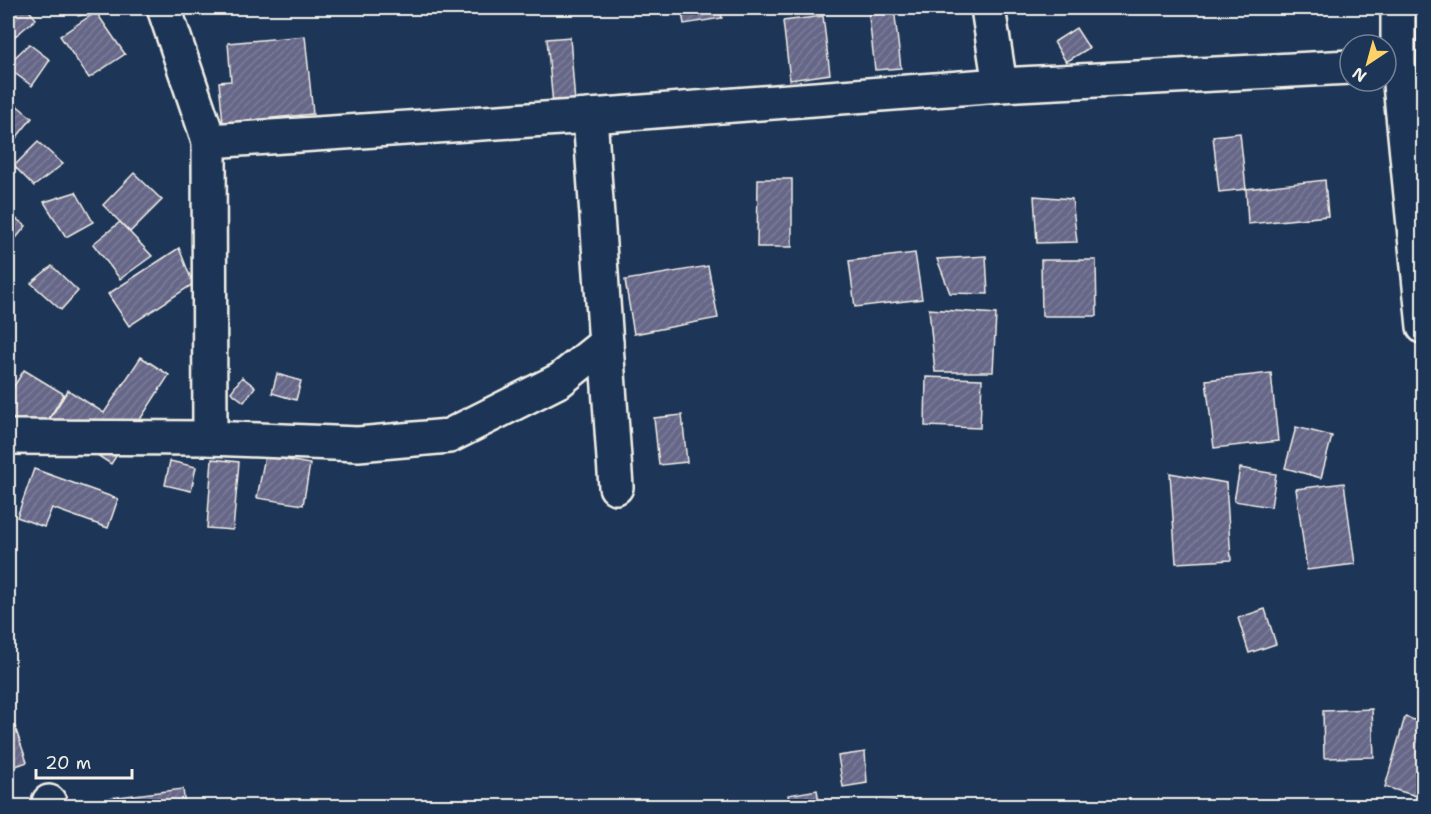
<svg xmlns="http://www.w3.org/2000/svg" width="1431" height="814" viewBox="0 0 1431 814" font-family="'Shantell Sans',sans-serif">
  <defs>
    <pattern id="building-hatch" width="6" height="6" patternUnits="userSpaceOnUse" patternTransform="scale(1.5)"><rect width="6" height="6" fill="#668"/><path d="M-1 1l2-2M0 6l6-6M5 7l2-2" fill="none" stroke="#7c7c99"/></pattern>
  </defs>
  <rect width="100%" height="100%" fill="#1d3557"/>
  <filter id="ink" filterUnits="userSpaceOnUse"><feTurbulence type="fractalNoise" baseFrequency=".0167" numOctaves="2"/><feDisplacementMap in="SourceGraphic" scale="12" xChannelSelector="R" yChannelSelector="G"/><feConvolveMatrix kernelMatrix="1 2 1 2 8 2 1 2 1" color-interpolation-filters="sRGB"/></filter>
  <g filter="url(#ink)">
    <g fill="url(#building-hatch)" stroke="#f4f1e8" stroke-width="1.5">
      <polygon points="8,8 27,8 36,19 8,42"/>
      <polygon points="76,8 95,8 95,13 78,16"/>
      <polygon points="681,8 720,8 722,18 684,24"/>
      <polygon points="868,8 894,8 901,68 875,70"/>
      <polygon points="96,12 125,54 89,78 60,36"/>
      <polygon points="823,16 830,74 790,80 783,21"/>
      <polygon points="1076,28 1089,48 1066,62 1054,42"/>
      <polygon points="305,36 313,114 223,123 219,82 231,81 228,43"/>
      <polygon points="570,37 575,103 553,105 547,39"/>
      <polygon points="29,44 50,60 32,86 8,68 8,64"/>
      <polygon points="9,99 32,118 8,148 8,101"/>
      <polygon points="1240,133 1246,189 1219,192 1213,136"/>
      <polygon points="38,142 63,164 34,186 14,166"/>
      <polygon points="134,173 162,200 130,232 103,205"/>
      <polygon points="758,179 792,179 792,247 757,247"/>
      <polygon points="1325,180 1328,216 1248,224 1246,189"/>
      <polygon points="76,192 93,222 66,237 44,202"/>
      <polygon points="1034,196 1072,199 1077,242 1037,243"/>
      <polygon points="8,213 26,226 8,248"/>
      <polygon points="120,222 152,256 120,279 93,244"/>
      <polygon points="179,248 193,284 129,326 108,294"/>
      <polygon points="915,253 922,299 855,307 849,261"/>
      <polygon points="986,256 988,294 950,293 937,259"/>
      <polygon points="1041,260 1096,260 1097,316 1042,316"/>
      <polygon points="52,266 78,291 61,310 31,283"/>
      <polygon points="708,266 718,318 634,334 625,280"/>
      <polygon points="929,309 996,314 993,372 935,372"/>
      <polygon points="141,357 169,375 111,464 47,423 68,390 104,413"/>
      <polygon points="24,370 64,394 39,435 8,416 8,396"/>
      <polygon points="1271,373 1278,441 1214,448 1206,380"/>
      <polygon points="277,374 301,381 296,400 272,393"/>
      <polygon points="242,377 255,387 244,402 231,392"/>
      <polygon points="926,377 982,379 980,428 925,426"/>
      <polygon points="682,415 687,462 659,465 654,418"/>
      <polygon points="1296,427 1332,436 1321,478 1285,468"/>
      <polygon points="265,456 310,464 303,505 257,498"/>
      <polygon points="212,459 239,462 233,530 207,528"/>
      <polygon points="170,461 196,467 191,491 165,485"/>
      <polygon points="1240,468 1276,474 1271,507 1234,501"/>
      <polygon points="34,469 118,499 108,528 52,508 44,527 17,517"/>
      <polygon points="1170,473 1226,483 1231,560 1176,563"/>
      <polygon points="1344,483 1355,564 1307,570 1296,489"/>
      <polygon points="1265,609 1276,644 1249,653 1238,618"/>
      <polygon points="8,707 27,762 8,769"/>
      <polygon points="1372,709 1374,757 1324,758 1323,711"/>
      <polygon points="1405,717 1424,723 1424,798 1385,787"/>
      <polygon points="865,752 867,783 843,787 838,756"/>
      <polygon points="183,789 185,806 111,806 110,798"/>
      <polygon points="817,790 820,806 790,806 788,795"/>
      <polygon points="8,794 10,794 13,806 8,806"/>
      <polygon points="896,801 896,806 854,806 854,805"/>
    </g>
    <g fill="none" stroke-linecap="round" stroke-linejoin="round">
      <g stroke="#f4f1e8" stroke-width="38">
        <g id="minor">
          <polyline points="164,8 209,141 590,116 1000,85 1350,67"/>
          <polyline points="988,8 1000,85"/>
          <polyline points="1398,8 1398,64 1424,327"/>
          <polyline points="590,116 616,487"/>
          <polyline points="209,141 210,438"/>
          <polyline points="8,437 210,438 358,444 449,436 560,380 606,343"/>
          <polyline points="49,802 50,806"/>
        </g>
      </g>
      <use href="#minor" stroke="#1d3557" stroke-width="33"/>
    </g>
  </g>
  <rect width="1431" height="814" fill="none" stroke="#1d3557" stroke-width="30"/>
  <rect x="15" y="15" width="1401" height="784" fill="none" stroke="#f4f1e8" stroke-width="2" filter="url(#ink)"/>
  <g transform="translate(1368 63) rotate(216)"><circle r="28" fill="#1d3557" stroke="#738091" stroke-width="1.5"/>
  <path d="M0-4.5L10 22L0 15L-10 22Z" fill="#ffd166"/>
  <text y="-9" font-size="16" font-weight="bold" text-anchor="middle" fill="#f4f1e8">N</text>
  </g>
  <path d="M36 769v9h96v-9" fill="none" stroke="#f4f1e8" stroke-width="3"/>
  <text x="45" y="769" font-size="18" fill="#f4f1e8" stroke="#1d3557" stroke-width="4.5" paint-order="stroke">20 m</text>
</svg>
